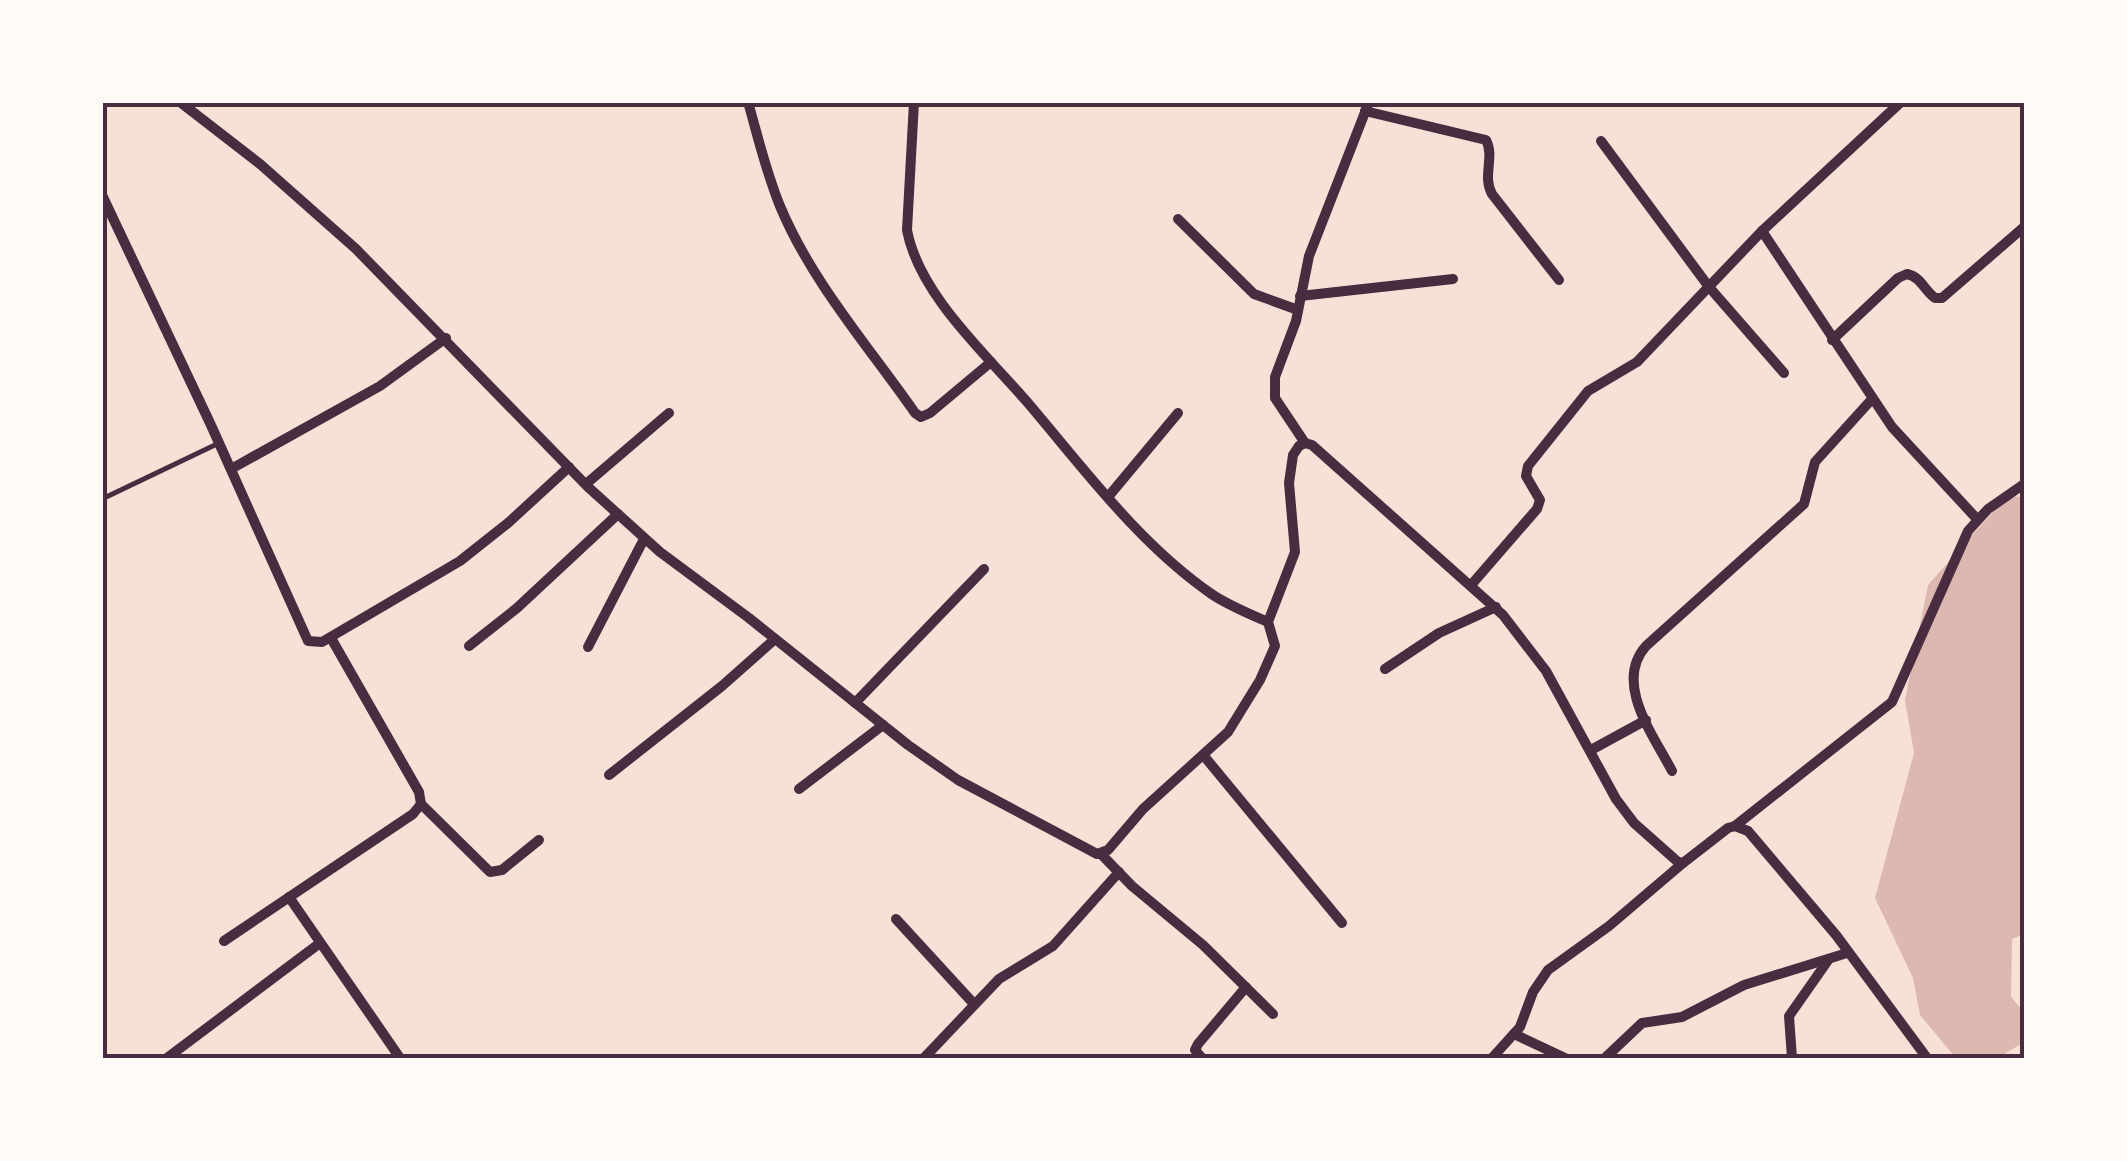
<svg xmlns="http://www.w3.org/2000/svg" width="2127" height="1161" viewBox="0 0 2127 1161" font-family="Figtree,sans-serif">
  <rect width="100%" height="100%" fill="#f7e1d7"/>
  <polygon fill="#dcb8b0" points="2007,496 2024,497 2024,934 2012,939 2011,997 2024,1012 2024,1042 1998,1058 1956,1058 1920,1015 1913,978 1875,898 1914,753 1905,700 1928,585"/>
  <g fill="none" stroke-linecap="round" stroke-linejoin="round">
    <polyline stroke="#4a2c40" stroke-width="5" points="102,499 217,444"/>
    <g stroke="#4a2c40" stroke-width="10">
      <polyline points="180,102 260,164 356,249 588,487 660,552 749,618 908,745 958,780 1097,854 1108,850 1143,809 1228,732 1260,680 1275,646 1268,622 1295,552 1289,483 1293,455 1299,446 1305,443 1312,445 1503,615 1546,671 1616,799 1634,823 1678,862 1683,863 1728,828 1735,826 1748,831 1836,935 1927,1058"/>
      <path d="M748 102C758 137 766 172 780 206 811 281 869 347 915 413L921 417 930 413 991 362"/>
      <path d="M914 102 907 230C919 295 987 355 1028 403 1085 470 1140 545 1213 595 1230 606 1249 614 1268 622"/>
      <path d="M1365 111 1486 140C1495 157 1482 176 1492 194L1559 280"/>
      <polyline points="1601,141 1709,287 1784,373"/>
      <polyline points="102,195 210,423 308,641 322,642 460,561 508,523 569,467"/>
      <polyline points="1178,219 1254,294 1298,310"/>
      <polyline points="1762,231 1892,427 1977,519"/>
      <polyline points="1300,296 1453,279"/>
      <path d="M1832 340 1898 278 1907 274C1921 277 1924 290 1935 298H1942L2024 227"/>
      <polyline points="1305,443 1275,398 1275,377 1296,321 1309,256 1369,102"/>
      <polyline points="231,469 380,386 446,338"/>
      <polyline points="586,484 669,413"/>
      <polyline points="1108,497 1178,413"/>
      <polyline points="1472,584 1537,509 1540,500 1526,476 1528,466 1588,391 1637,362 1762,231 1901,102"/>
      <polyline points="469,646 517,608 618,514"/>
      <polyline points="588,647 644,539"/>
      <polyline points="1385,669 1439,633 1496,607"/>
      <polyline points="855,703 984,569"/>
      <polyline points="1591,750 1646,720"/>
      <polyline points="1204,756 1342,923"/>
      <path d="M1672 771C1654 736 1613 683 1646 646L1804 504 1815 462 1872 399"/>
      <polyline points="609,775 722,686 775,639"/>
      <polyline points="799,789 883,725"/>
      <polyline points="421,804 490,872 502,870 539,840"/>
      <polyline points="1735,826 1892,702 1968,531 1988,509 2024,484"/>
      <polyline points="1101,854 1132,886 1203,945 1273,1014"/>
      <polyline points="289,897 400,1058"/>
      <polyline points="896,919 974,1004"/>
      <polyline points="224,941 413,814 421,804 419,792 331,638"/>
      <polyline points="1514,1034 1565,1058"/>
      <polyline points="167,1058 320,943"/>
      <polyline points="924,1058 999,979 1053,946 1119,872"/>
      <polyline points="1202,1058 1195,1050 1198,1044 1246,987"/>
      <polyline points="1492,1058 1520,1027 1533,992 1548,970 1609,926 1683,863"/>
      <polyline points="1605,1058 1642,1023 1682,1017 1744,985 1847,953"/>
      <polyline points="1792,1058 1789,1016 1829,959"/>
    </g>
  </g>
  <rect width="2127" height="1161" fill="none" stroke="#fffaf5" stroke-width="210"/>
  <rect x="105" y="105" width="1917" height="951" fill="none" stroke="#4a2c40" stroke-width="4"/>
</svg>
